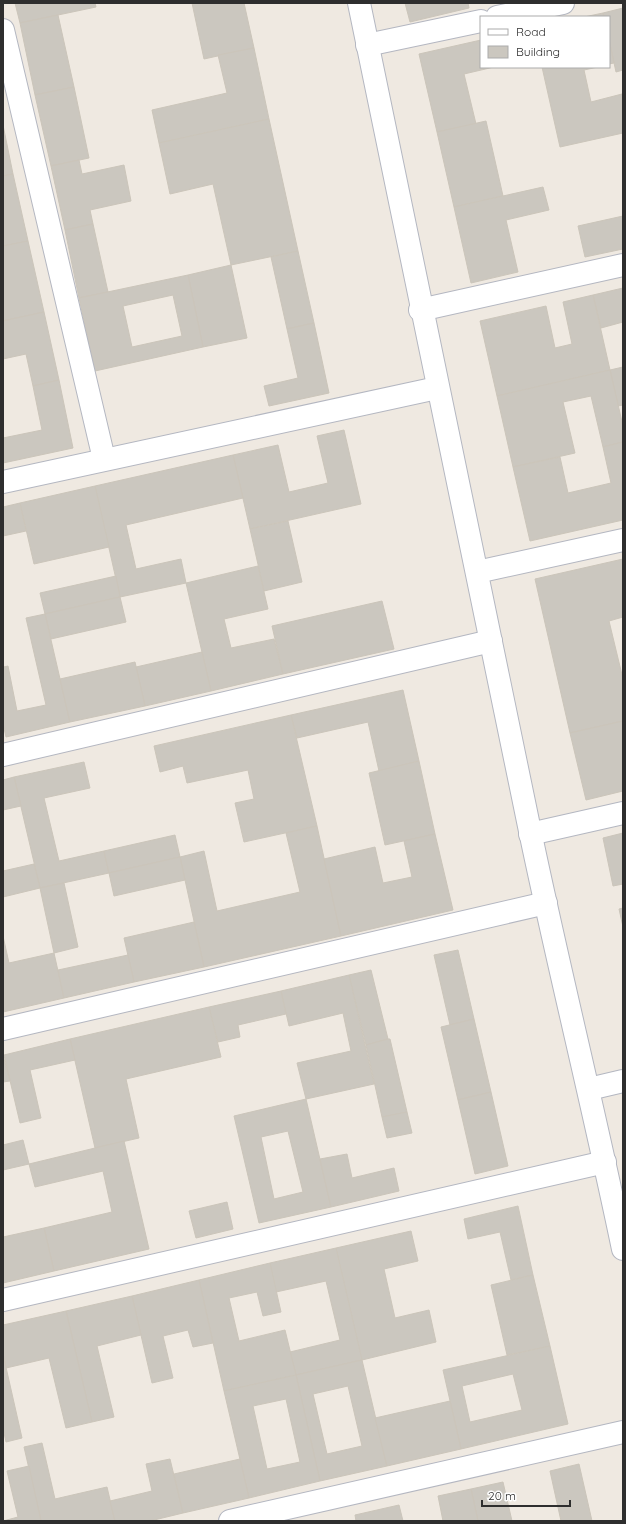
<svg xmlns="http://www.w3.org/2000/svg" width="626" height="1524" viewBox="0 0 626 1524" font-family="Quicksand,sans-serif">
  <rect width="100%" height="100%" fill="#efe9e1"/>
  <g fill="#cbc7bf" stroke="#cbc5ba" fill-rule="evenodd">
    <polygon points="15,3 95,3 96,7 20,23"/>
    <polygon points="192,3 244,3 254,48 204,59"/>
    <polygon points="405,3 468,3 469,8 410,22"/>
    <polygon points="623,8 623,70 616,72 609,40 609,17 604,17 603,13"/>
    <polygon points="603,13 604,17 584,17"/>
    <polygon points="58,15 74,87 35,95 20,23"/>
    <polygon points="481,40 481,67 494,67 464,74 476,124 437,132 419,54"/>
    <polygon points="609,40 614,63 609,64"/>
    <polygon points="254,48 269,119 159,143 152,110 227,93 218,55"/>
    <polygon points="542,67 598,67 584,70 591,102 622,94 623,133 560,147"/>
    <polygon points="74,87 89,158 51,166 35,95"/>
    <polygon points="269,119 298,251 231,265 213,184 170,194 159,143"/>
    <polygon points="486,121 503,196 454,207 437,132"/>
    <polygon points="3,125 13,174 3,176"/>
    <polygon points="79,160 82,174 124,165 131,201 90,210 93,224 65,230 51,166"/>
    <polygon points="13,174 28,241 3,246 3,176"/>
    <polygon points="543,187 549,210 506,220 518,272 471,283 454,207"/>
    <polygon points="623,216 623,249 585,257 578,226"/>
    <polygon points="93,224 108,292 79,298 65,230"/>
    <polygon points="28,241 44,312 3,321 3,246"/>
    <polygon points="298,251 314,323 287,329 271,257"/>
    <polygon points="231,265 247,338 203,347 188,275"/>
    <path d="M188 275 203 347 95 371 79 298ZM173 295 182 336 132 347 123 306Z"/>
    <polygon points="623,288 623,322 601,328 593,295"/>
    <polygon points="593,295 610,370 497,396 480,321 546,306 555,348 572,344 563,302"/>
    <polygon points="44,312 59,380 33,386 26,354 3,359 3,321"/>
    <polygon points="314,323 329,393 269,406 264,386 298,378 287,329"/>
    <polygon points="623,367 623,405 618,406 610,370"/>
    <polygon points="610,370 623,426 623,442 603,447 591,396 563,402 575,453 513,467 497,396"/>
    <polygon points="59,380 73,448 3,463 3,438 42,430 33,386"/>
    <polygon points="344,430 361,504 250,529 233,455 278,445 289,492 328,483 317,436"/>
    <polygon points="623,442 623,520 530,541 513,467 560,457 568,493 611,483 603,447"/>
    <polygon points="233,455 243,498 126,525 136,569 181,559 186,583 120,597 95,486"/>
    <polygon points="95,486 109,547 34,564 20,503"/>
    <polygon points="20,503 26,531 3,536 3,507"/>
    <polygon points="288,521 302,582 264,591 250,529"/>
    <polygon points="623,559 623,617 609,621 623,679 623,721 570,733 535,579"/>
    <polygon points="258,566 268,609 224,619 231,648 274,639 283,674 211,691 186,583"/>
    <polygon points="116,576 120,597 45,614 40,593"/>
    <polygon points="120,597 126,622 51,639 45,614"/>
    <polygon points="382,601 394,649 283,674 272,626"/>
    <polygon points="45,614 70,722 6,737 3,724 3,664 4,667 8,666 17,711 46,705 26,618"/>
    <polygon points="202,652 211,691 145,706 136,667"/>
    <polygon points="135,662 145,706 70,722 60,679"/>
    <polygon points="403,690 419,761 379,771 368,722 297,738 291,715"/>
    <polygon points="291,715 317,826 244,842 235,803 254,799 248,770 187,783 183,766 160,772 154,746"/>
    <polygon points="623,721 623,791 586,800 570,733"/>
    <polygon points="419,761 435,834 385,845 369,773"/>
    <polygon points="84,762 90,788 44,798 59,861 104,851 109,873 40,888 14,777"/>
    <polygon points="14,777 21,806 3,810 3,780"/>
    <polygon points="317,826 341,936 204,967 180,857 204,851 217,911 300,892 286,833"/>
    <polygon points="623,833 623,884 613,886 603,838"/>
    <polygon points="435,834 453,910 341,936 324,859 375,847 383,883 412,877 404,841"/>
    <polygon points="175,835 180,857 109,873 104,851"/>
    <polygon points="180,857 185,880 114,896 109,873"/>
    <polygon points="34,864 40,888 3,897 3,871"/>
    <polygon points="64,883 78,947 54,953 40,888"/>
    <polygon points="623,908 623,927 619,909"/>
    <polygon points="194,922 204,967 134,982 124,938"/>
    <polygon points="3,936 9,963 54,953 64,998 3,1012"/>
    <polygon points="458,950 474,1019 450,1025 434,955"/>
    <polygon points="128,955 134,982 64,998 58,970"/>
    <polygon points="371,970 388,1039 366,1045 349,975"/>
    <polygon points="349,975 374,1084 306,1099 297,1063 351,1051 343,1013 289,1026 281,991"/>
    <polygon points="281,991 286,1014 238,1025 240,1037 218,1042 209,1007"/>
    <polygon points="209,1007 221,1057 126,1079 139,1138 95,1148 70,1039"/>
    <polygon points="474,1019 491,1092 458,1100 441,1027"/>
    <polygon points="70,1039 75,1060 30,1070 41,1118 20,1123 4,1055"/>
    <polygon points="388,1039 390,1039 407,1112 382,1117 366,1045"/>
    <polygon points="3,1055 10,1081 3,1082"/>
    <polygon points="491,1092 508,1166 475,1174 458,1100"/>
    <path d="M306 1099 331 1207 259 1223 234 1116ZM288 1131 303 1192 274 1199 261 1137Z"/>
    <polygon points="407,1112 412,1133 387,1138 382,1117"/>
    <polygon points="23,1140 29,1164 3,1170 3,1145"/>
    <polygon points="124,1141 149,1249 54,1271 44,1228 112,1212 103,1171 35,1187 29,1164"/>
    <polygon points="347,1154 352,1178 394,1168 399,1191 331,1207 320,1159"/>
    <polygon points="227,1202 233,1229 196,1238 189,1211"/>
    <polygon points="518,1206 533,1275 511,1280 500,1232 468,1239 464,1219"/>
    <polygon points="44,1228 54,1271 3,1283 3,1237"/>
    <polygon points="411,1231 418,1261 384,1269 395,1318 429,1310 436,1342 362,1360 336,1248"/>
    <polygon points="336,1248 362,1360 296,1375 290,1352 340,1340 326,1281 276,1292 270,1263"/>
    <polygon points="270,1263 281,1312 263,1316 257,1292 229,1298 239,1341 285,1330 296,1375 224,1391 199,1280"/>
    <polygon points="533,1275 550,1346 507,1355 491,1285"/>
    <polygon points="199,1280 213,1343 193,1347 188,1330 163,1336 173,1378 152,1383 132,1296"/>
    <polygon points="132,1296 141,1335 97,1346 114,1417 92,1422 66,1311"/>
    <polygon points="66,1311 92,1422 66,1428 49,1358 6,1368 3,1354 3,1325"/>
    <path d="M550 1346 568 1424 461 1449 443 1370ZM513 1374 522 1410 470 1422 462 1386Z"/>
    <polygon points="3,1354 22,1438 6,1442 3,1428"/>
    <path d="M362 1360 387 1466 320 1481 296 1375ZM348 1386 362 1446 327 1454 313 1394Z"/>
    <path d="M296 1375 320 1481 249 1498 224 1391ZM286 1399 300 1462 267 1469 253 1406Z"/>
    <polygon points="450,1401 461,1449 387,1466 375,1418"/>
    <polygon points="42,1443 55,1499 107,1487 115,1521 41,1521 24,1447"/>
    <polygon points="170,1459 183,1513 150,1521 115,1521 110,1501 152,1491 146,1464"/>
    <polygon points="240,1459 249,1498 183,1513 174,1474"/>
    <polygon points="579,1464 592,1521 561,1521 550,1471"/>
    <polygon points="29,1466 41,1521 3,1521 18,1517 7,1471"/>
    <polygon points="503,1482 512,1521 478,1521 471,1489"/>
    <polygon points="471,1489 478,1521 443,1521 438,1496"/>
    <polygon points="399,1505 403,1521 356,1521 355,1515"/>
  </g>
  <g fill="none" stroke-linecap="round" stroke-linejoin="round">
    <g stroke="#b4b7c1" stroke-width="24">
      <g id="minor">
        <path d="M359 3C414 279 471 555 530 831 559 970 594 1109 623 1249"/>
        <polyline points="497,17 563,3"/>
        <polyline points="3,30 104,459"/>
        <polyline points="367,45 481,21"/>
        <polyline points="420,310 623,265"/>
        <polyline points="3,482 437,388"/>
        <polyline points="477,572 623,540"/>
        <polyline points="3,755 491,641"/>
        <polyline points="530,834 623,813"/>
        <polyline points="3,1029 546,903"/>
        <polyline points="589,1089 623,1081"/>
        <polyline points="3,1300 605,1162"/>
        <polyline points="230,1521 623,1432"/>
      </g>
    </g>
    <use href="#minor" stroke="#fff" stroke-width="22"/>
  </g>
  <rect width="626" height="1524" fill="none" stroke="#2e2e2e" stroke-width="8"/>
  <rect x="480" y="16" width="130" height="52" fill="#ffffff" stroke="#ababab"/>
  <rect x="488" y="29" width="20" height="6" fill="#ffffff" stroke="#ababab"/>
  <text x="516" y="36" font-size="12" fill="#2e2e2e">Road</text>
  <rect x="488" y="46" width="20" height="12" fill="#cbc7bf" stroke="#ababab"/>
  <text x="516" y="56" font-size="12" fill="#2e2e2e">Building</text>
  <path d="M482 1500v6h88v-6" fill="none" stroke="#2e2e2e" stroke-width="2"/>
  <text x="488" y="1500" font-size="12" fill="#2e2e2e" stroke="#ffffff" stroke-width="3" paint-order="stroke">20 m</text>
</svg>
